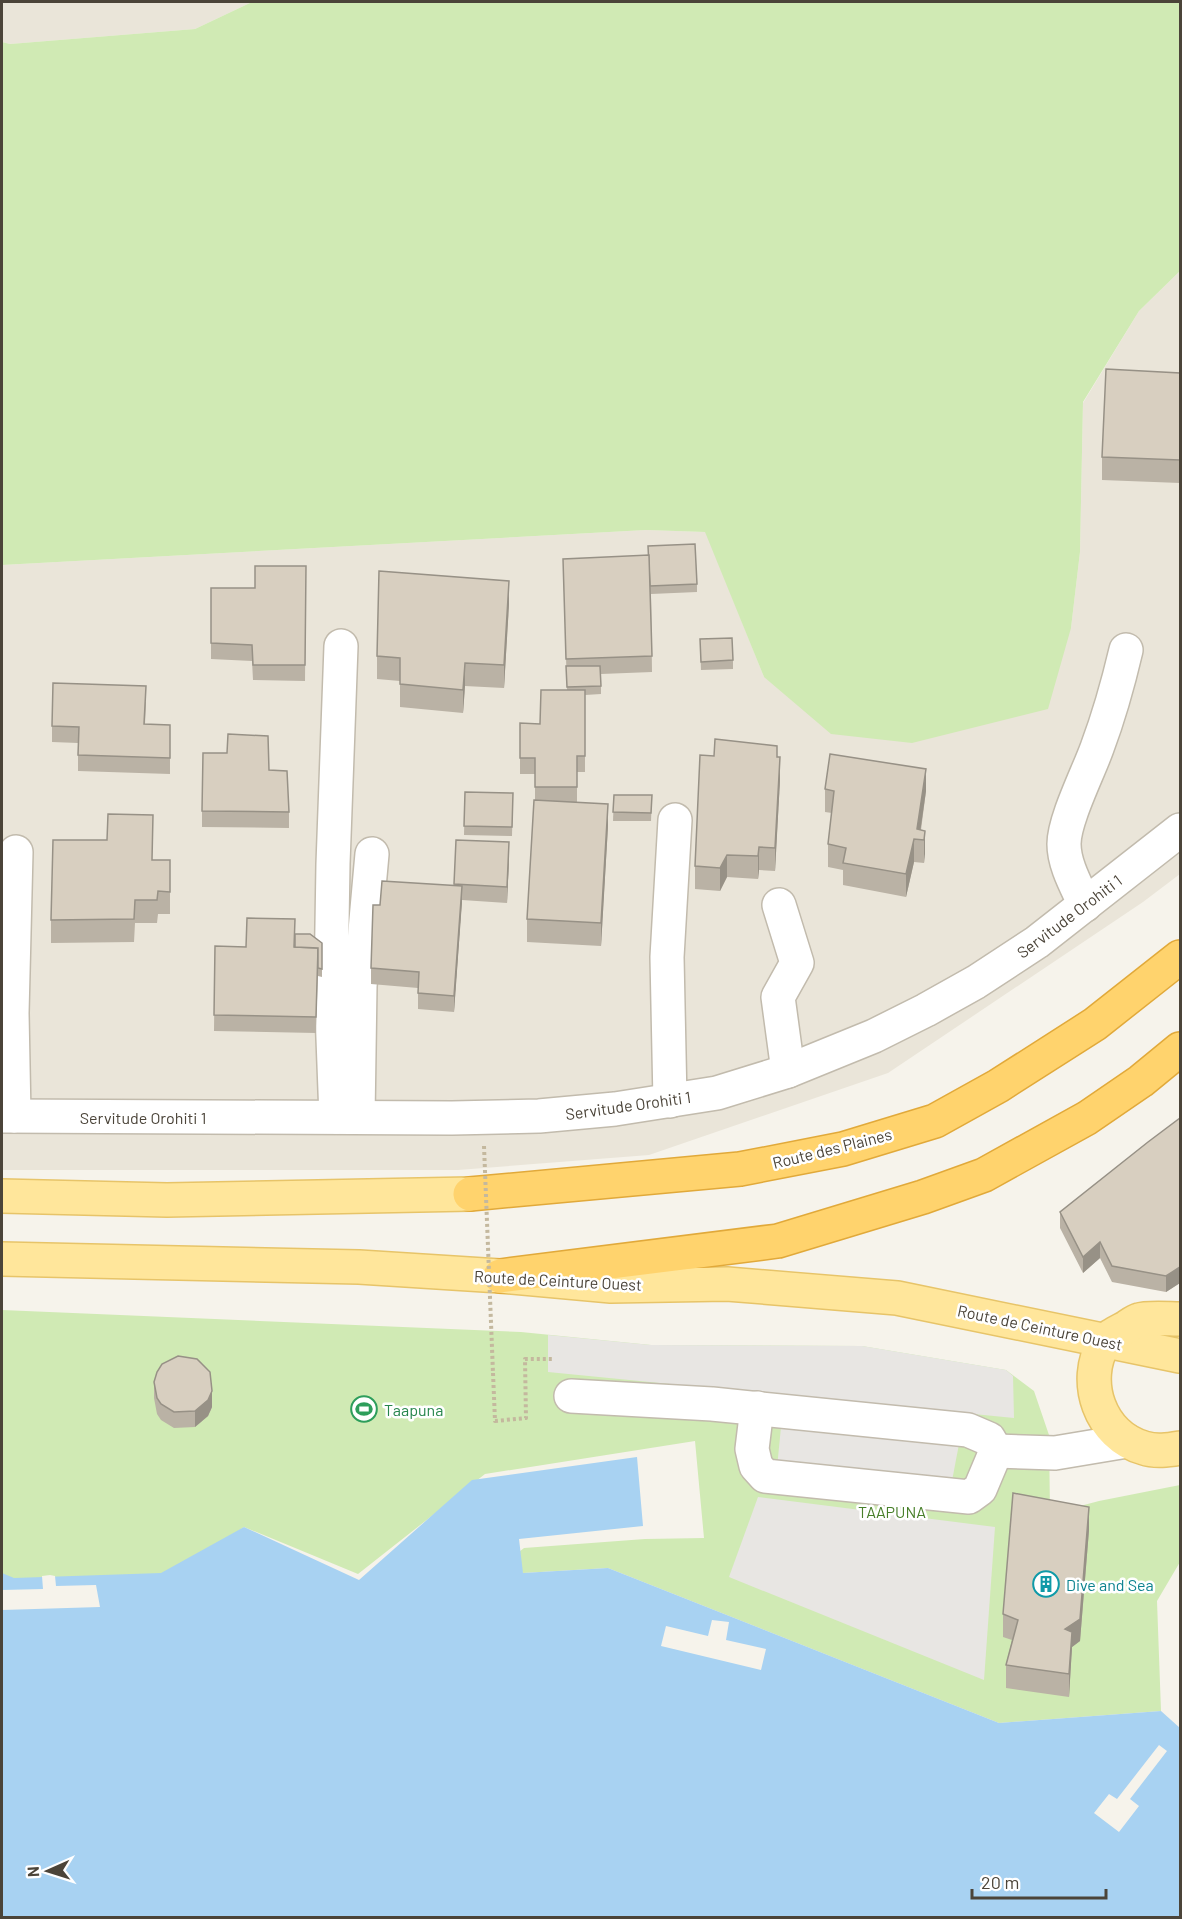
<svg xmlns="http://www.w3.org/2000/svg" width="1182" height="1919" viewBox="0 0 1182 1919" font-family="Barlow,sans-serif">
  <rect width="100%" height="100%" fill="#f6f3eb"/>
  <g fill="#eae5d9">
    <polygon points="2,2 252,2 195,29 10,44 2,42"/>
    <polygon points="1180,271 1180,874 1143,902 888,1073 649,1155 458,1170 2,1170 2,565 646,530 706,532 764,677 1071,628 1080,552 1083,403 1139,311"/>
  </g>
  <g fill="#d0eab4">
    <polygon points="252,2 1180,2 1180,271 1139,311 1083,402 1080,552 1071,628 1048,709 912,743 831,734 764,677 705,532 646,530 2,565 2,42 10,44 195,29"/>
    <polygon points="2,1310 521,1332 651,1345 862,1346 1006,1370 1034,1391 1049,1435 1050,1514 1099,1501 1180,1485 1180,1562 1157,1601 1161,1711 999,1723 608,1568 523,1573 515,1555 524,1548 645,1539 704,1538 695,1441 485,1474 358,1574 244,1527 160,1584 2,1617"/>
  </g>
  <g fill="#e8e6e3">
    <polygon points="548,1335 651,1345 862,1346 1006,1370 1013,1376 1014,1418 548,1372"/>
    <polygon points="781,1427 959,1444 951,1486 777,1468"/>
    <polygon points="758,1497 995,1527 984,1680 729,1577"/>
  </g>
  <polygon fill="#a8d2f2" points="637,1457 643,1526 519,1539 523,1573 608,1568 999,1723 1161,1711 1180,1728 1180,1917 2,1917 2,1573 14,1578 161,1573 244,1527 359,1580 472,1480"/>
  <g fill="#f6f3eb">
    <polygon points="50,1575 55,1576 56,1586 96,1585 100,1607 2,1610 2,1590 43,1589 42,1576"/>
    <polygon points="712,1620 729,1622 726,1640 766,1649 761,1670 661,1646 666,1626 708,1636"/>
    <polygon points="1159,1745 1167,1751 1130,1799 1139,1806 1119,1832 1094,1813 1109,1794 1117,1799"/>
  </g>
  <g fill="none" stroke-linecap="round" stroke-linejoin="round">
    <g stroke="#c2bbad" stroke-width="36">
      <g id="minor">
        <polyline points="779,905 797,963 778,997 788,1071"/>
        <path d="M1085 905C1077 887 1064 865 1064 844 1064 820 1088 773 1097 748 1109 716 1118 684 1126 650"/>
        <polyline points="670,1101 667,957 675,820"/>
        <polyline points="2,1116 452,1118 539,1116 615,1109 717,1093 788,1071 874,1036 926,1010 976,982 1037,942 1180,830"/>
        <polyline points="14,1116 12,1013 16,852"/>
        <polyline points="336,1117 331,986 333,864 341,646"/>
        <polyline points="358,1117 360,986 372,854"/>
        <polyline points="571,1396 712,1404 968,1430 989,1439 996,1451"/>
        <polyline points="757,1408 752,1449 756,1466 765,1476 969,1497 980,1489 996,1451"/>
        <polyline points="996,1451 1055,1453 1127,1441"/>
      </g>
    </g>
    <g stroke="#e7c469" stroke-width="36">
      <g id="major">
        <polyline points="2,1196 167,1200 470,1194"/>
        <polyline points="2,1259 359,1267 500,1276 611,1286 727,1284 897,1298 1180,1356"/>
        <path d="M1180 1319C1170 1319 1148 1317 1139 1320 1135 1321 1130 1325 1127 1327 1120 1331 1108 1336 1104 1343 1081 1381 1100 1436 1144 1448 1156 1452 1168 1450 1180 1448"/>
      </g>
    </g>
    <g stroke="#e1a93a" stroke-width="36">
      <g id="highway">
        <polyline points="470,1194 740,1169 843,1149 935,1121 998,1086 1095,1024 1180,957"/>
        <polyline points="500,1276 778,1241 923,1197 984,1175 1087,1118 1141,1081 1180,1049"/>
      </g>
    </g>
    <polyline stroke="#c4b89e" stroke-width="4" stroke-dasharray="3 3" stroke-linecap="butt" points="493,1373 495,1421 526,1418 525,1359 553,1359"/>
    <use href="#minor" stroke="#fff" stroke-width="33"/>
    <use href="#major" stroke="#ffe69b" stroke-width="33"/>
    <use href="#highway" stroke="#ffd36d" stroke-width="33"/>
    <polyline stroke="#c4b89e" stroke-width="4" stroke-dasharray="3 3" stroke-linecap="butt" points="484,1146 493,1373"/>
  </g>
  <g fill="#bab2a5">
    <polygon points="1180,373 1180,483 1102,480 1102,457"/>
    <polygon points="563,559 697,584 697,592 651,594 652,672 601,674 601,694 585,695 585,772 577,772 577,802 608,826 601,946 527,942 527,919 535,800 535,774 520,774 520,723 540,724 567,690"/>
    <polygon points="306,566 305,681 253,680 252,661 211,659 211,588 255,588"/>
    <polygon points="509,604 504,688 465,686 463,713 400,707 400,681 377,679 377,656"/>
    <polygon points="700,639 733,660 733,669 701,670"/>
    <polygon points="146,702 145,724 170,725 170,774 78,771 78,743 52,742 52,726"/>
    <polygon points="777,757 780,780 775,871 759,870 758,879 727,877 720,891 695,889 695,866"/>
    <polygon points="825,789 926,791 921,830 925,831 924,863 914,862 906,897 843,885 843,870 828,867 828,844 832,813 825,812"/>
    <polygon points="465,792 513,793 512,836 464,835"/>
    <polygon points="614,795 652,795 651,821 613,821"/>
    <polygon points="202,811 289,812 289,828 202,827"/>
    <polygon points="456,840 509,858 507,903 462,900 454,1012 418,1009 418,988 371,984 371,968 454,885"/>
    <polygon points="153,860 170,860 170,914 158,914 157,923 135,923 134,942 51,943 51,920"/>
    <polygon points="322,943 322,977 318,976 318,969 316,1033 214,1031 215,946 246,947"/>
    <polygon points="1180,1118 1180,1283 1166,1292 1112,1282 1100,1258 1083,1273 1060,1228 1060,1212"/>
    <polygon points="154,1382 212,1407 208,1416 195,1427 174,1428 161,1420 157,1414 154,1398"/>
    <polygon points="1089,1530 1080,1641 1072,1647 1069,1697 1006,1688 1006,1665 1012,1640 1003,1637 1003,1614"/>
  </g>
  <g fill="#979186">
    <polygon points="509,581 509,604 504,688 504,665"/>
    <polygon points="465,663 465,686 463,713 463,690"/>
    <polygon points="780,757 780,780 775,871 775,848"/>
    <polygon points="926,769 926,791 919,840 917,829"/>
    <polygon points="608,804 608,826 601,946 601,923"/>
    <polygon points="925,831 925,854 924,863 924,840"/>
    <polygon points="914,839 914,862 906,897 906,874"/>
    <polygon points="509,842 509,858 507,903 507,887"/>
    <polygon points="759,847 759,870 758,879 758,856"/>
    <polygon points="727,855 727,877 720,891 720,868"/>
    <polygon points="462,886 462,902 454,1012 454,996"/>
    <polygon points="1100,1242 1100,1258 1083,1273 1083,1257"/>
    <polygon points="1180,1267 1180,1283 1166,1292 1166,1276"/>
    <polygon points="212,1391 212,1407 208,1416 195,1427 195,1411"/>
    <polygon points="1089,1507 1089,1530 1080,1641 1072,1647 1069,1697 1069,1674 1065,1629"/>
  </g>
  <g fill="#d8cfc0" stroke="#979186" stroke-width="1.5">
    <polygon points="1106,369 1180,373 1180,460 1102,457"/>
    <polygon points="695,544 697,584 650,586 648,546"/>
    <polygon points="649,555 652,656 566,659 563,559"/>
    <polygon points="255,566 306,566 305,665 253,665 252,645 211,643 211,588 255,588"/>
    <polygon points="379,571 509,581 504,665 465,663 463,690 400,684 400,658 377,656"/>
    <polygon points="732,638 733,660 701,662 700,639"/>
    <polygon points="566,666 600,666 601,686 567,687"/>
    <polygon points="53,683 146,686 144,724 170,725 170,758 78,755 79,727 52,726"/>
    <polygon points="541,690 585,690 585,756 577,756 577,787 535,787 535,758 520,758 520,723 540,724"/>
    <polygon points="228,734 268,736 269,770 287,771 289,812 202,811 203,753 227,753"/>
    <polygon points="715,739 777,746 777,757 780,757 775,848 759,847 758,856 727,855 720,868 695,866 700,755 714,756"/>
    <polygon points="830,754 926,769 917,829 925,831 924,840 914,839 906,874 843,863 846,848 828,844 834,791 825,789"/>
    <polygon points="465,792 513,793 512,827 464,826"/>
    <polygon points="614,795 652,795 651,813 613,812"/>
    <polygon points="534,800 608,804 601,923 527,919"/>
    <polygon points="108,814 153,815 152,860 170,860 170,892 158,891 157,900 135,900 134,919 51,920 53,840 107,840"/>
    <polygon points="456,840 509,842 507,887 454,884"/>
    <polygon points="382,881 462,886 454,996 418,993 419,972 371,968 373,905 380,905"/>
    <polygon points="247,918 295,919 294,947 318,948 316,1017 214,1015 215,946 246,947"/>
    <polygon points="295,934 310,934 322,943 322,969 318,968 318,948 295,947"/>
    <polygon points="1180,1118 1180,1267 1166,1276 1112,1266 1100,1242 1083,1257 1060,1212 1148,1142"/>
    <polygon points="178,1356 197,1359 210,1372 212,1391 208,1400 195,1411 174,1412 161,1404 157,1398 154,1382 157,1372 162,1364"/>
    <polygon points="1013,1493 1089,1507 1080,1619 1065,1629 1072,1632 1069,1674 1006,1665 1018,1620 1003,1614"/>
  </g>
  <defs>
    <g id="stadium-ring" transform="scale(1.35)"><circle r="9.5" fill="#fff" stroke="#2e9e5b" stroke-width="1.5"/><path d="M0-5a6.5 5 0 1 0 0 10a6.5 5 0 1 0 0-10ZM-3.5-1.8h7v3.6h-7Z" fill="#2e9e5b"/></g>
    <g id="building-ring" transform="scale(1.35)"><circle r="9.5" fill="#fff" stroke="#0f9aa8" stroke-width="1.5"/><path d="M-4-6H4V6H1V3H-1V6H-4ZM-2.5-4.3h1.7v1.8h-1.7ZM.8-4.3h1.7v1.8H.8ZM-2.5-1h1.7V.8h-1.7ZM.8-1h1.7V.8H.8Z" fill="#0f9aa8"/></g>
  </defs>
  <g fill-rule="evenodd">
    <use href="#stadium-ring" x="364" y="1409"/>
    <use href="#building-ring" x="1046" y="1584"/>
  </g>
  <g text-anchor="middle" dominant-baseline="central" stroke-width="5" stroke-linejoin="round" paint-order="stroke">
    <g font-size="16" fill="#4b4439" stroke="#fff">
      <text transform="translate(1069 916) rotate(-37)">Servitude Orohiti 1</text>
      <text transform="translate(628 1105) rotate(-8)">Servitude Orohiti 1</text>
      <text x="143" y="1117">Servitude Orohiti 1</text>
      <text transform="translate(832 1148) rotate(-14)">Route des Plaines</text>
      <text transform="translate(558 1280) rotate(3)">Route de Ceinture Ouest</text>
      <text transform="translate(1040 1327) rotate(12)">Route de Ceinture Ouest</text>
    </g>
    <g font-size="16" fill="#27864d" stroke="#fff" text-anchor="start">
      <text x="384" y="1409">Taapuna</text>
    </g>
    <g font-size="16" fill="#477f29" stroke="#fff">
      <text x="892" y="1511">TAAPUNA</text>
    </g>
    <g font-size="16" fill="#0d838f" stroke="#fff" text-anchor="start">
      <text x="1066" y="1584">Dive and Sea</text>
    </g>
  </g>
  <rect width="1182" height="1919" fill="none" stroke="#4b4439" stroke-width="6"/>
  <g transform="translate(48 1871) rotate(267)" stroke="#ffffff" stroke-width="4.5" paint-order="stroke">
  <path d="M0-4.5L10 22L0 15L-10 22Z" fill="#4b4439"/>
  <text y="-9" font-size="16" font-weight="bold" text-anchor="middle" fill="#4b4439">N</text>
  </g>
  <path d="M972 1889v9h134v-9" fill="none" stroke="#4b4439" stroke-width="3"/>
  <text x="981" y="1889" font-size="18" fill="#4b4439" stroke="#ffffff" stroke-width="4.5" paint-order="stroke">20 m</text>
</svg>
